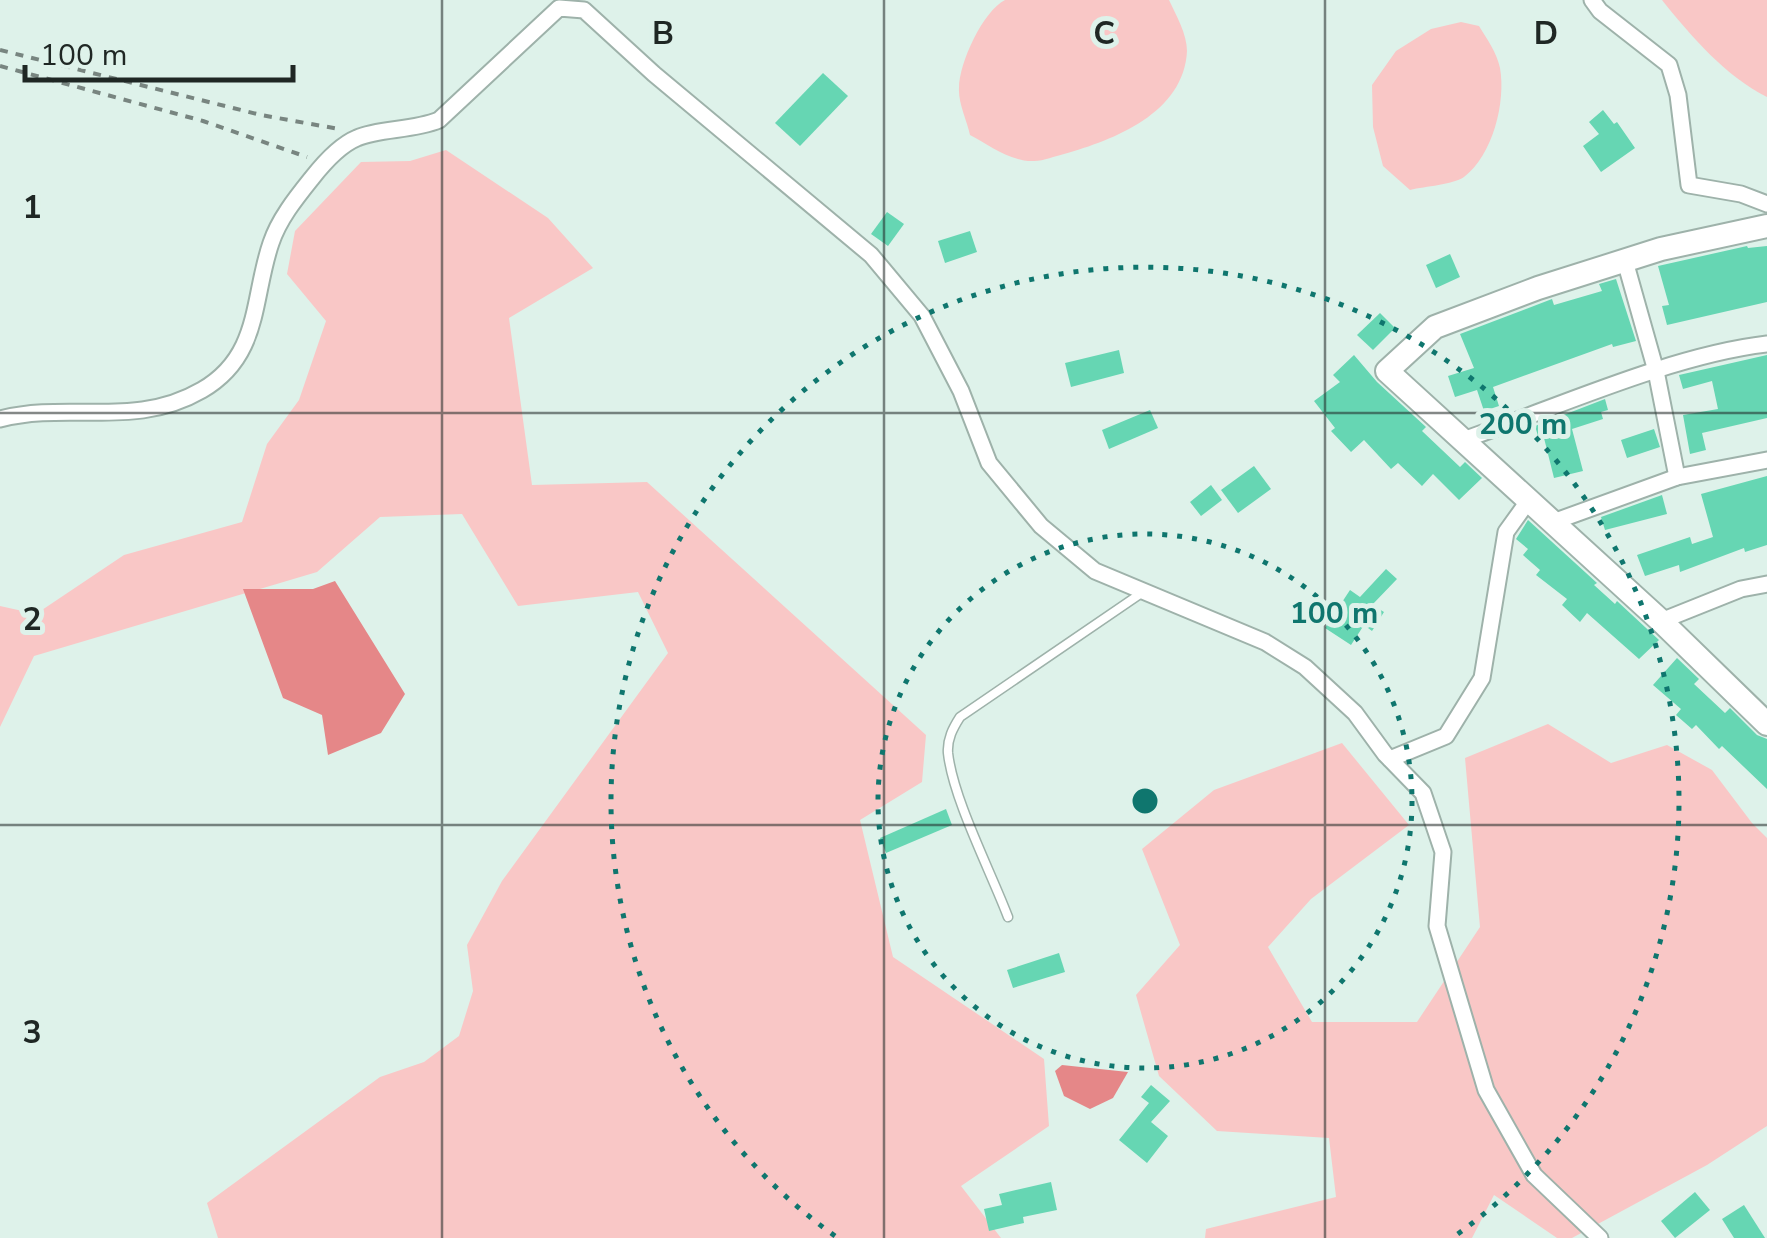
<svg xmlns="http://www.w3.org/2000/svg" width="1767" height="1238" viewBox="0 0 1767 1238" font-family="'Nunito Sans',sans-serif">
  <rect width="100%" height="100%" fill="#def2ea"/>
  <g fill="#f9c7c6">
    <path d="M1005 0H1169C1176 15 1187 34 1187 51 1184 113 1114 140 1064 154 1055 156 1044 161 1034 161 1011 162 989 145 970 135 967 121 958 103 959 88 959 63 983 11 1005 0Z"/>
    <path d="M1662 0H1767V97C1726 77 1690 35 1662 0Z"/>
    <path d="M1461 22 1479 26C1487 39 1497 53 1500 68 1506 102 1493 155 1464 177 1452 185 1426 186 1410 190L1383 166 1373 127 1372 85 1396 51 1431 29Z"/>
    <polygon points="446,150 548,218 593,268 509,318 532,485 647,482 926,735 922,782 860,820 893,957 1044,1059 1049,1126 961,1186 1001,1238 218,1238 207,1203 380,1077 424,1062 459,1036 473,991 467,945 502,881 668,653 638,592 518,606 462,514 380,517 317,572 34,656 0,727 0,606 36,614 124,555 242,522 267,444 299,400 326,321 287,274 295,231 361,162 410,161"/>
    <polygon points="1548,724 1611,763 1667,745 1712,770 1752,823 1767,838 1767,1126 1707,1165 1572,1238 1557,1238 1494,1195 1472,1238 1205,1238 1206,1229 1336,1197 1329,1138 1217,1131 1159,1076 1136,995 1180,945 1142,849 1214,790 1342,743 1409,825 1311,899 1268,947 1312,1022 1417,1022 1480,927 1465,758"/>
  </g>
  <g fill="#e58788">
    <polygon points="335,581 405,694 381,733 328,755 322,715 283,698 243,589 313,589"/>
    <polygon points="1062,1065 1128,1072 1113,1098 1090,1109 1064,1096 1055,1071"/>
  </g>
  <g fill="#66d6b3">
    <polygon points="823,73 848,96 800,146 775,123"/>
    <polygon points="1603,110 1614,124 1617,122 1635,148 1601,172 1583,146 1599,134 1589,122"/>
    <polygon points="887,212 904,224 888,246 871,234"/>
    <polygon points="970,231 977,252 945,263 938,241"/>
    <polygon points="1747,246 1748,248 1767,246 1767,302 1667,325 1662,306 1669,305 1658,266"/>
    <polygon points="1450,254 1460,277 1436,288 1426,265"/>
    <polygon points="1616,279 1636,341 1613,347 1612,344 1493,387 1499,406 1484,411 1477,390 1455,397 1448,376 1474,368 1460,334 1552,299 1554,305 1602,291 1599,284"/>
    <polygon points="1380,313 1395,328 1373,350 1357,335"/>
    <polygon points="1119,350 1124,373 1071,387 1065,363"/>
    <polygon points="1354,355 1377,382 1426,427 1422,431 1460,467 1465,462 1482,478 1459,500 1433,474 1422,486 1398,463 1391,469 1364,440 1351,452 1331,431 1335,428 1314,401 1340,382 1333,375"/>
    <polygon points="1767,355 1767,418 1702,433 1706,450 1690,454 1683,415 1718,409 1712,381 1683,389 1679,375"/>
    <polygon points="1605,399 1608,410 1601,412 1603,419 1572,429 1583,471 1554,478 1543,434 1538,436 1535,426"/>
    <polygon points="1150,410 1158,428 1109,449 1102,430"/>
    <polygon points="1654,429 1660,447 1627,458 1621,440"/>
    <polygon points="1254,466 1271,489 1238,513 1221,490"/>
    <polygon points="1767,476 1767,545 1745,552 1744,548 1680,572 1679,565 1645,576 1637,555 1690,537 1692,544 1713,537 1701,494"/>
    <polygon points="1211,485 1222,500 1201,516 1190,502"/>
    <polygon points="1662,495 1667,514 1605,530 1601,517"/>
    <polygon points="1528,520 1597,583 1594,585 1615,604 1617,601 1659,640 1639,659 1587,613 1580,622 1562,605 1567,599 1536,575 1540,570 1523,555 1528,549 1516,539"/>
    <polygon points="1386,569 1397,579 1372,605 1384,612 1372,631 1364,625 1351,645 1325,628 1350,590 1360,597"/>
    <polygon points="1677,658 1699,679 1694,684 1725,713 1730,708 1757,735 1767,739 1767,789 1722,746 1719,749 1696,725 1692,729 1676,715 1681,709 1653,685"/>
    <polygon points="946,809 952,825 886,853 880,838"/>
    <polygon points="1059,953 1065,972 1013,988 1007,970"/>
    <polygon points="1151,1085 1170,1101 1151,1122 1168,1136 1147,1163 1119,1140 1149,1103 1141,1097"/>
    <polygon points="1051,1182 1057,1210 1023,1217 1024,1223 989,1231 984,1209 1002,1205 999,1194"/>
    <polygon points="1695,1192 1710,1210 1675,1238 1661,1221"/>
    <polygon points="1744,1205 1765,1238 1734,1238 1722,1219"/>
  </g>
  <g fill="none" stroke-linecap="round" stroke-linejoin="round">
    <g stroke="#9eb2aa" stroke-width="11">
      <path id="lane" d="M1008 917C991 872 953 799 948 753 947 739 953 728 960 717L1143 592"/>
    </g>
    <g stroke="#9eb2aa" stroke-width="19">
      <g id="street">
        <polyline points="1592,0 1600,11 1669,65 1678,95 1689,185 1741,194 1767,204"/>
        <polyline points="1625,261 1656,371 1677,477"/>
        <path d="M0 419C70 401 135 429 202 390 261 356 252 298 271 243 279 219 296 198 312 178 323 164 340 145 357 138 379 128 413 131 439 120L559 8 584 10 654 74 871 255 922 316 961 391 989 463 1041 526 1095 571 1265 642 1305 667 1355 713 1385 754 1423 793 1443 852 1437 926 1486 1090 1534 1175 1600 1238"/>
        <path d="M1463 440C1555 408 1672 355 1767 344"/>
        <polyline points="1553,522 1677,477 1767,460"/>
        <polyline points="1661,621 1741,589 1767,584"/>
        <polyline points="1390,759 1446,736 1482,678 1506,532 1529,500"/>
      </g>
    </g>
    <g stroke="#9eb2aa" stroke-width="26">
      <polyline id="secondary" points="1767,226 1661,249 1538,288 1435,327 1387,371 1661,621 1767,724"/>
    </g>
    <g stroke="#788580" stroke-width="4" stroke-dasharray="8 8" stroke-linecap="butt">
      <polyline points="0,50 261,115 339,129"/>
      <polyline points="0,66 203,121 307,157"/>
    </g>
    <use href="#lane" stroke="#fff" stroke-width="8"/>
    <use href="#street" stroke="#fff" stroke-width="15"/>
    <use href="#secondary" stroke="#fff" stroke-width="22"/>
  </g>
  <path fill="none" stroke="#1f2724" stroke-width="2.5" stroke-opacity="0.55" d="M442 0V1238M884 0V1238M1325 0V1238M0 413H1767M0 825H1767"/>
  <g fill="none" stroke="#0f766e" stroke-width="5" stroke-dasharray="5 10">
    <circle cx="1145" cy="801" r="267"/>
    <path d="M835 1236A534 534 0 1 1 1455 1236"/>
  </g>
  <g font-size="32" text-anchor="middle" font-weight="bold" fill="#1f2724" stroke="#def2ea" stroke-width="10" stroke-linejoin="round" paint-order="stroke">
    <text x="663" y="44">B</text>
    <text x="1104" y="44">C</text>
    <text x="1546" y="44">D</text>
    <text x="32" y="218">1</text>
    <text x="32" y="630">2</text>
    <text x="32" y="1043">3</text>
  </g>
  <circle cx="1145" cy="801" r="15" fill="#0f766e" stroke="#def2ea" stroke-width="5"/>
  <g font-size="30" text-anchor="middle" font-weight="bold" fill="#0f766e" stroke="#def2ea" stroke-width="10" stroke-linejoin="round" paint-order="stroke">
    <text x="1523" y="434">200 m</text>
    <text x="1334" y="623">100 m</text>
  </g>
  <path d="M25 65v15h268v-15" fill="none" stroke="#1f2724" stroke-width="5"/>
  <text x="40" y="65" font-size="30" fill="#1f2724" stroke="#def2ea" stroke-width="8" paint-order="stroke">100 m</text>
</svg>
